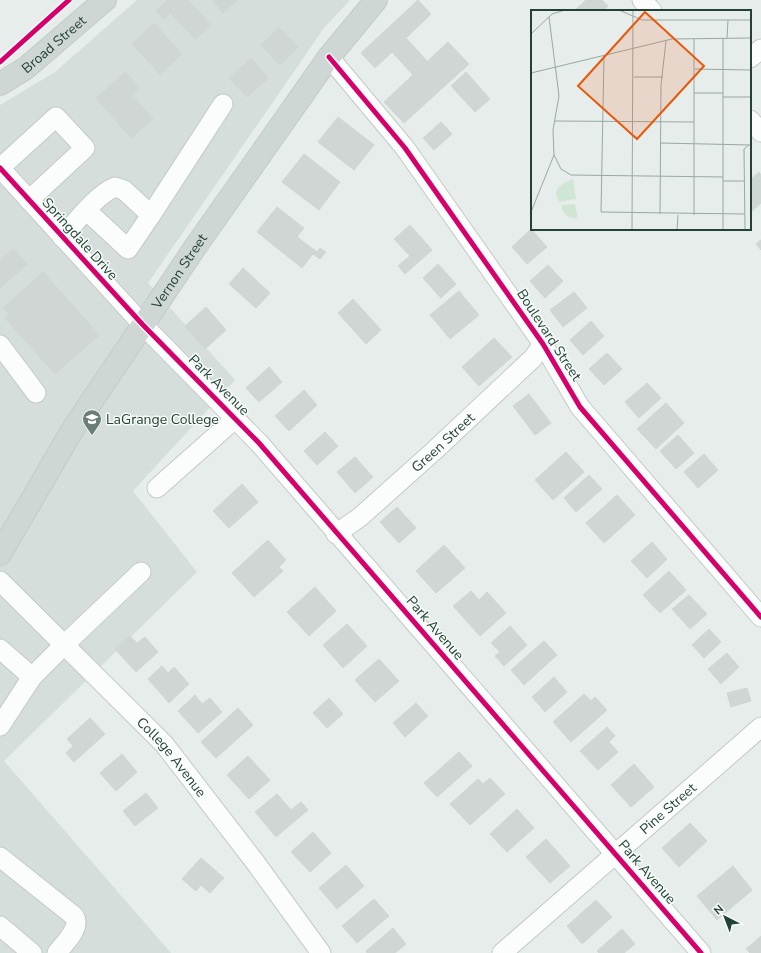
<svg xmlns="http://www.w3.org/2000/svg" width="761" height="953" viewBox="0 0 761 953" font-family="'Nunito Sans',sans-serif">
  <rect width="100%" height="100%" fill="#e7edea"/>
  <polygon fill="#d5deda" points="137,0 350,0 324,28 148,283 235,380 133,491 197,572 4,761 171,953 0,953 0,105 55,72"/>
  <g fill="#cfd6d3" stroke="#d0d6d3">
    <polygon points="168,0 188,0 211,25 195,39 171,13 164,20 156,11"/>
    <polygon points="212,0 238,0 223,13"/>
    <polygon points="418,0 431,14 406,38 427,61 413,75 392,52 375,68 361,53"/>
    <polygon points="586,0 602,0 608,6 603,11 574,11"/>
    <polygon points="154,23 182,54 160,74 132,44"/>
    <polygon points="279,28 298,47 280,65 261,45"/>
    <polygon points="448,42 469,64 404,123 384,102"/>
    <polygon points="251,58 268,78 247,97 229,78"/>
    <polygon points="125,72 140,88 132,95 153,119 131,138 96,98"/>
    <polygon points="466,72 490,99 475,112 451,86"/>
    <polygon points="338,117 374,145 354,170 318,142"/>
    <polygon points="441,122 452,134 434,150 423,138"/>
    <polygon points="304,154 340,182 319,210 282,182"/>
    <polygon points="759,172 761,175 761,203 750,213 750,180"/>
    <polygon points="277,207 304,228 297,237 317,252 320,248 326,252 320,259 313,254 302,268 257,232"/>
    <polygon points="410,225 432,250 405,274 398,266 410,256 394,239"/>
    <polygon points="531,229 547,247 527,264 512,247"/>
    <polygon points="761,240 761,250 756,244"/>
    <polygon points="13,249 27,264 0,288 0,261"/>
    <polygon points="438,264 456,284 441,298 423,278"/>
    <polygon points="548,265 563,281 545,298 530,281"/>
    <polygon points="243,268 270,293 256,308 229,284"/>
    <polygon points="43,272 99,335 55,374 5,318 9,314 3,308"/>
    <polygon points="459,291 479,315 450,339 430,315"/>
    <polygon points="574,292 587,308 563,327 550,310"/>
    <polygon points="353,299 381,330 366,344 338,313"/>
    <polygon points="206,307 226,330 205,349 185,326"/>
    <polygon points="591,321 604,336 583,355 570,340"/>
    <polygon points="494,338 512,357 479,386 462,367"/>
    <polygon points="607,353 622,369 604,385 589,369"/>
    <polygon points="269,367 282,382 259,402 246,388"/>
    <polygon points="647,383 661,398 639,418 625,402"/>
    <polygon points="304,390 317,405 289,431 275,416"/>
    <polygon points="529,394 551,423 535,435 513,406"/>
    <polygon points="666,403 684,423 656,449 637,429"/>
    <polygon points="325,432 338,446 317,465 304,451"/>
    <polygon points="678,435 694,453 676,469 660,451"/>
    <polygon points="566,452 584,472 553,500 535,480"/>
    <polygon points="704,454 718,470 698,488 684,472"/>
    <polygon points="355,457 373,477 355,493 337,472"/>
    <polygon points="589,475 602,489 576,512 564,498"/>
    <polygon points="242,484 258,502 229,528 213,511"/>
    <polygon points="617,495 635,515 604,543 586,523"/>
    <polygon points="397,507 416,528 399,543 380,522"/>
    <polygon points="268,540 286,560 279,567 283,571 254,597 232,573"/>
    <polygon points="652,542 667,559 647,578 631,561"/>
    <polygon points="444,545 465,568 436,593 416,571"/>
    <polygon points="669,571 686,590 660,613 643,595"/>
    <polygon points="315,587 336,611 309,636 287,612"/>
    <polygon points="471,591 479,600 487,592 506,613 480,636 453,606"/>
    <polygon points="689,595 707,614 690,629 672,609"/>
    <polygon points="347,624 367,646 343,668 323,645"/>
    <polygon points="510,626 527,645 504,666 495,656 500,652 491,643"/>
    <polygon points="709,629 721,642 704,658 692,645"/>
    <polygon points="130,636 137,643 145,637 158,652 136,672 115,649"/>
    <polygon points="544,641 557,655 524,685 511,670"/>
    <polygon points="727,653 739,667 721,684 708,669"/>
    <polygon points="379,659 399,681 375,702 355,680"/>
    <polygon points="162,666 168,673 174,667 189,684 169,703 148,679"/>
    <polygon points="554,677 567,692 545,712 532,697"/>
    <polygon points="747,688 751,701 731,707 727,693"/>
    <polygon points="584,694 591,701 595,697 607,710 571,742 553,722"/>
    <polygon points="195,695 202,704 210,698 222,712 198,733 178,711"/>
    <polygon points="329,698 343,714 327,728 313,713"/>
    <polygon points="416,703 428,716 405,737 393,723"/>
    <polygon points="238,708 253,725 216,758 201,742"/>
    <polygon points="90,718 105,734 74,762 66,753 73,746 67,739"/>
    <polygon points="607,727 615,736 609,742 618,752 598,770 580,751"/>
    <polygon points="459,752 472,766 437,797 424,783"/>
    <polygon points="122,754 137,772 116,791 100,773"/>
    <polygon points="248,756 270,780 249,799 227,775"/>
    <polygon points="634,764 654,787 631,807 611,785"/>
    <polygon points="490,778 505,794 470,825 450,804 478,779 483,784"/>
    <polygon points="146,793 158,808 135,826 123,811"/>
    <polygon points="277,794 291,810 301,802 308,810 276,837 255,812"/>
    <polygon points="517,809 534,828 507,852 490,834"/>
    <polygon points="690,823 707,841 679,867 662,848"/>
    <polygon points="313,832 331,853 310,872 291,852"/>
    <polygon points="546,839 570,866 550,883 526,857"/>
    <polygon points="201,858 224,878 210,893 201,885 196,891 182,879"/>
    <polygon points="346,865 364,886 337,909 319,888"/>
    <polygon points="733,866 752,890 717,920 697,896"/>
    <polygon points="374,899 389,916 357,943 342,926"/>
    <polygon points="596,900 612,917 582,944 567,926"/>
    <polygon points="393,928 406,944 395,953 367,953 366,951"/>
    <polygon points="622,929 635,944 624,953 599,953 597,951"/>
    <polygon points="761,936 761,953 750,953 746,949"/>
  </g>
  <g fill="none" stroke-linecap="round" stroke-linejoin="round">
    <g stroke="#c4cac7" stroke-width="21">
      <g id="minor">
        <polyline points="642,0 652,11"/>
        <polyline points="329,57 405,148 543,344 580,407 761,617"/>
        <polyline points="750,58 761,49"/>
        <polyline points="750,120 761,132"/>
        <polyline points="0,168 143,325 259,443 701,953"/>
        <polyline points="0,168 56,117 85,148 29,200"/>
        <polyline points="151,215 223,104"/>
        <path d="M62 237C77 221 96 195 115 187L124 190 151 215 128 249 87 211"/>
        <polyline points="0,345 36,393"/>
        <polyline points="157,488 236,418"/>
        <path id="s1" d="M336 534 360 517 435 450 533 358 543 344"/>
        <path id="s2" d="M0 581 164 744 255 862 321 953"/>
        <polyline points="0,649 32,677 64,645 141,572"/>
        <polyline points="0,726 32,677"/>
        <path d="M0 857 74 916C82 928 64 943 57 953"/>
        <polyline points="0,926 32,953"/>
        <path id="s3" d="M502 953 761 727"/>
      </g>
    </g>
    <g stroke="#c2ccc8" stroke-width="24">
      <g id="major">
        <path id="s4" d="M0 84 26 68 105 0"/>
        <path id="s5" d="M0 554 73 429 196 246 329 57 376 0"/>
      </g>
    </g>
    <use href="#minor" stroke="#fbfcfc" stroke-width="19"/>
    <use href="#major" stroke="#cfd7d4" stroke-width="22"/>
    <g stroke="#f6fbf8" stroke-width="8">
      <g id="cycleway">
        <polyline points="329,57 405,148 543,344 580,407 761,617"/>
        <polyline points="0,62 69,0"/>
        <polyline points="0,168 143,325 259,443 701,953"/>
      </g>
    </g>
    <use href="#cycleway" stroke="#d6006c" stroke-width="5"/>
  </g>
  <defs>
    <g id="university-pin" transform="scale(1)"><path d="M0 17L-7.5 6A9.5 9.5 0 1 1 7.5 6Z" fill="#687e76" stroke="#f6fbf8"/><path d="M0-5L7-2L0 1L-7-2ZM-4 1L0 2.5L4 1V4Q0 6-4 4Z" fill="#fff"/></g>
  </defs>
  <g fill-rule="evenodd">
    <use href="#university-pin" x="92" y="419"/>
  </g>
  <g text-anchor="middle" dominant-baseline="central" stroke-width="3" stroke-linejoin="round" paint-order="stroke">
    <g font-size="14" fill="#234237" stroke="#f6fbf8">
      <text stroke="none"><textPath href="#s4" startOffset="67">Broad Street</textPath></text>
      <text transform="translate(80 239) rotate(48)">Springdale Drive</text>
      <text stroke="none"><textPath href="#s5" startOffset="335">Vernon Street</textPath></text>
      <text transform="translate(549 335) rotate(57)">Boulevard Street</text>
      <text transform="translate(219 385) rotate(45)">Park Avenue</text>
      <text stroke="none"><textPath href="#s1" startOffset="141">Green Street</textPath></text>
      <text transform="translate(435 628) rotate(49)">Park Avenue</text>
      <text stroke="none"><textPath href="#s2" startOffset="246">College Avenue</textPath></text>
      <text stroke="none"><textPath href="#s3" startOffset="220">Pine Street</textPath></text>
      <text transform="translate(647 872) rotate(49)">Park Avenue</text>
    </g>
    <g font-size="14" fill="#234237" stroke="#f6fbf8" text-anchor="start">
      <text x="106" y="419">LaGrange College</text>
    </g>
  </g>
  <g transform="translate(531 10)">
    <rect width="220" height="220" fill="#e7edea"/>
    <path d="M42 169 45 189 28 192 25 184 26 179 33 173ZM44 194 47 209 37 207 31 200V195Z" fill="#d0e6d5"/>
    <path fill="none" stroke="#99a9a2" stroke-width="1" d="M88 0 111 10H220M0 24 21 4 34 0M196 28 197 10M73 46 70 202 214 204M164 59 220 60M0 63 141 29 220 28M103 67H132M163 83H192M192 87H220M24 111 163 112M129 133 220 135M23 145 30 159 40 165 192 167M192 171H214M0 202 23 145 22 120 28 86 18 7M129 204 130 75 135 31M163 205V29M101 220 102 0M146 220 147 205M192 220V28M214 220 213 139 218 135"/>
    <path fill="#e8590c" fill-opacity="0.15" stroke="#e8590c" stroke-width="2" d="M114 2 173 56 106 129 47 76Z"/>
    <rect width="220" height="220" fill="none" stroke="#234237" stroke-width="2"/>
  </g>
  <g transform="translate(725 917) rotate(318)" stroke="#f6fbf8" stroke-width="3" paint-order="stroke">
  <path d="M0-3L7 15L0 10L-7 15Z" fill="#234237"/>
  <text y="-6" font-size="11" font-weight="bold" text-anchor="middle" fill="#234237">N</text>
  </g>
</svg>
